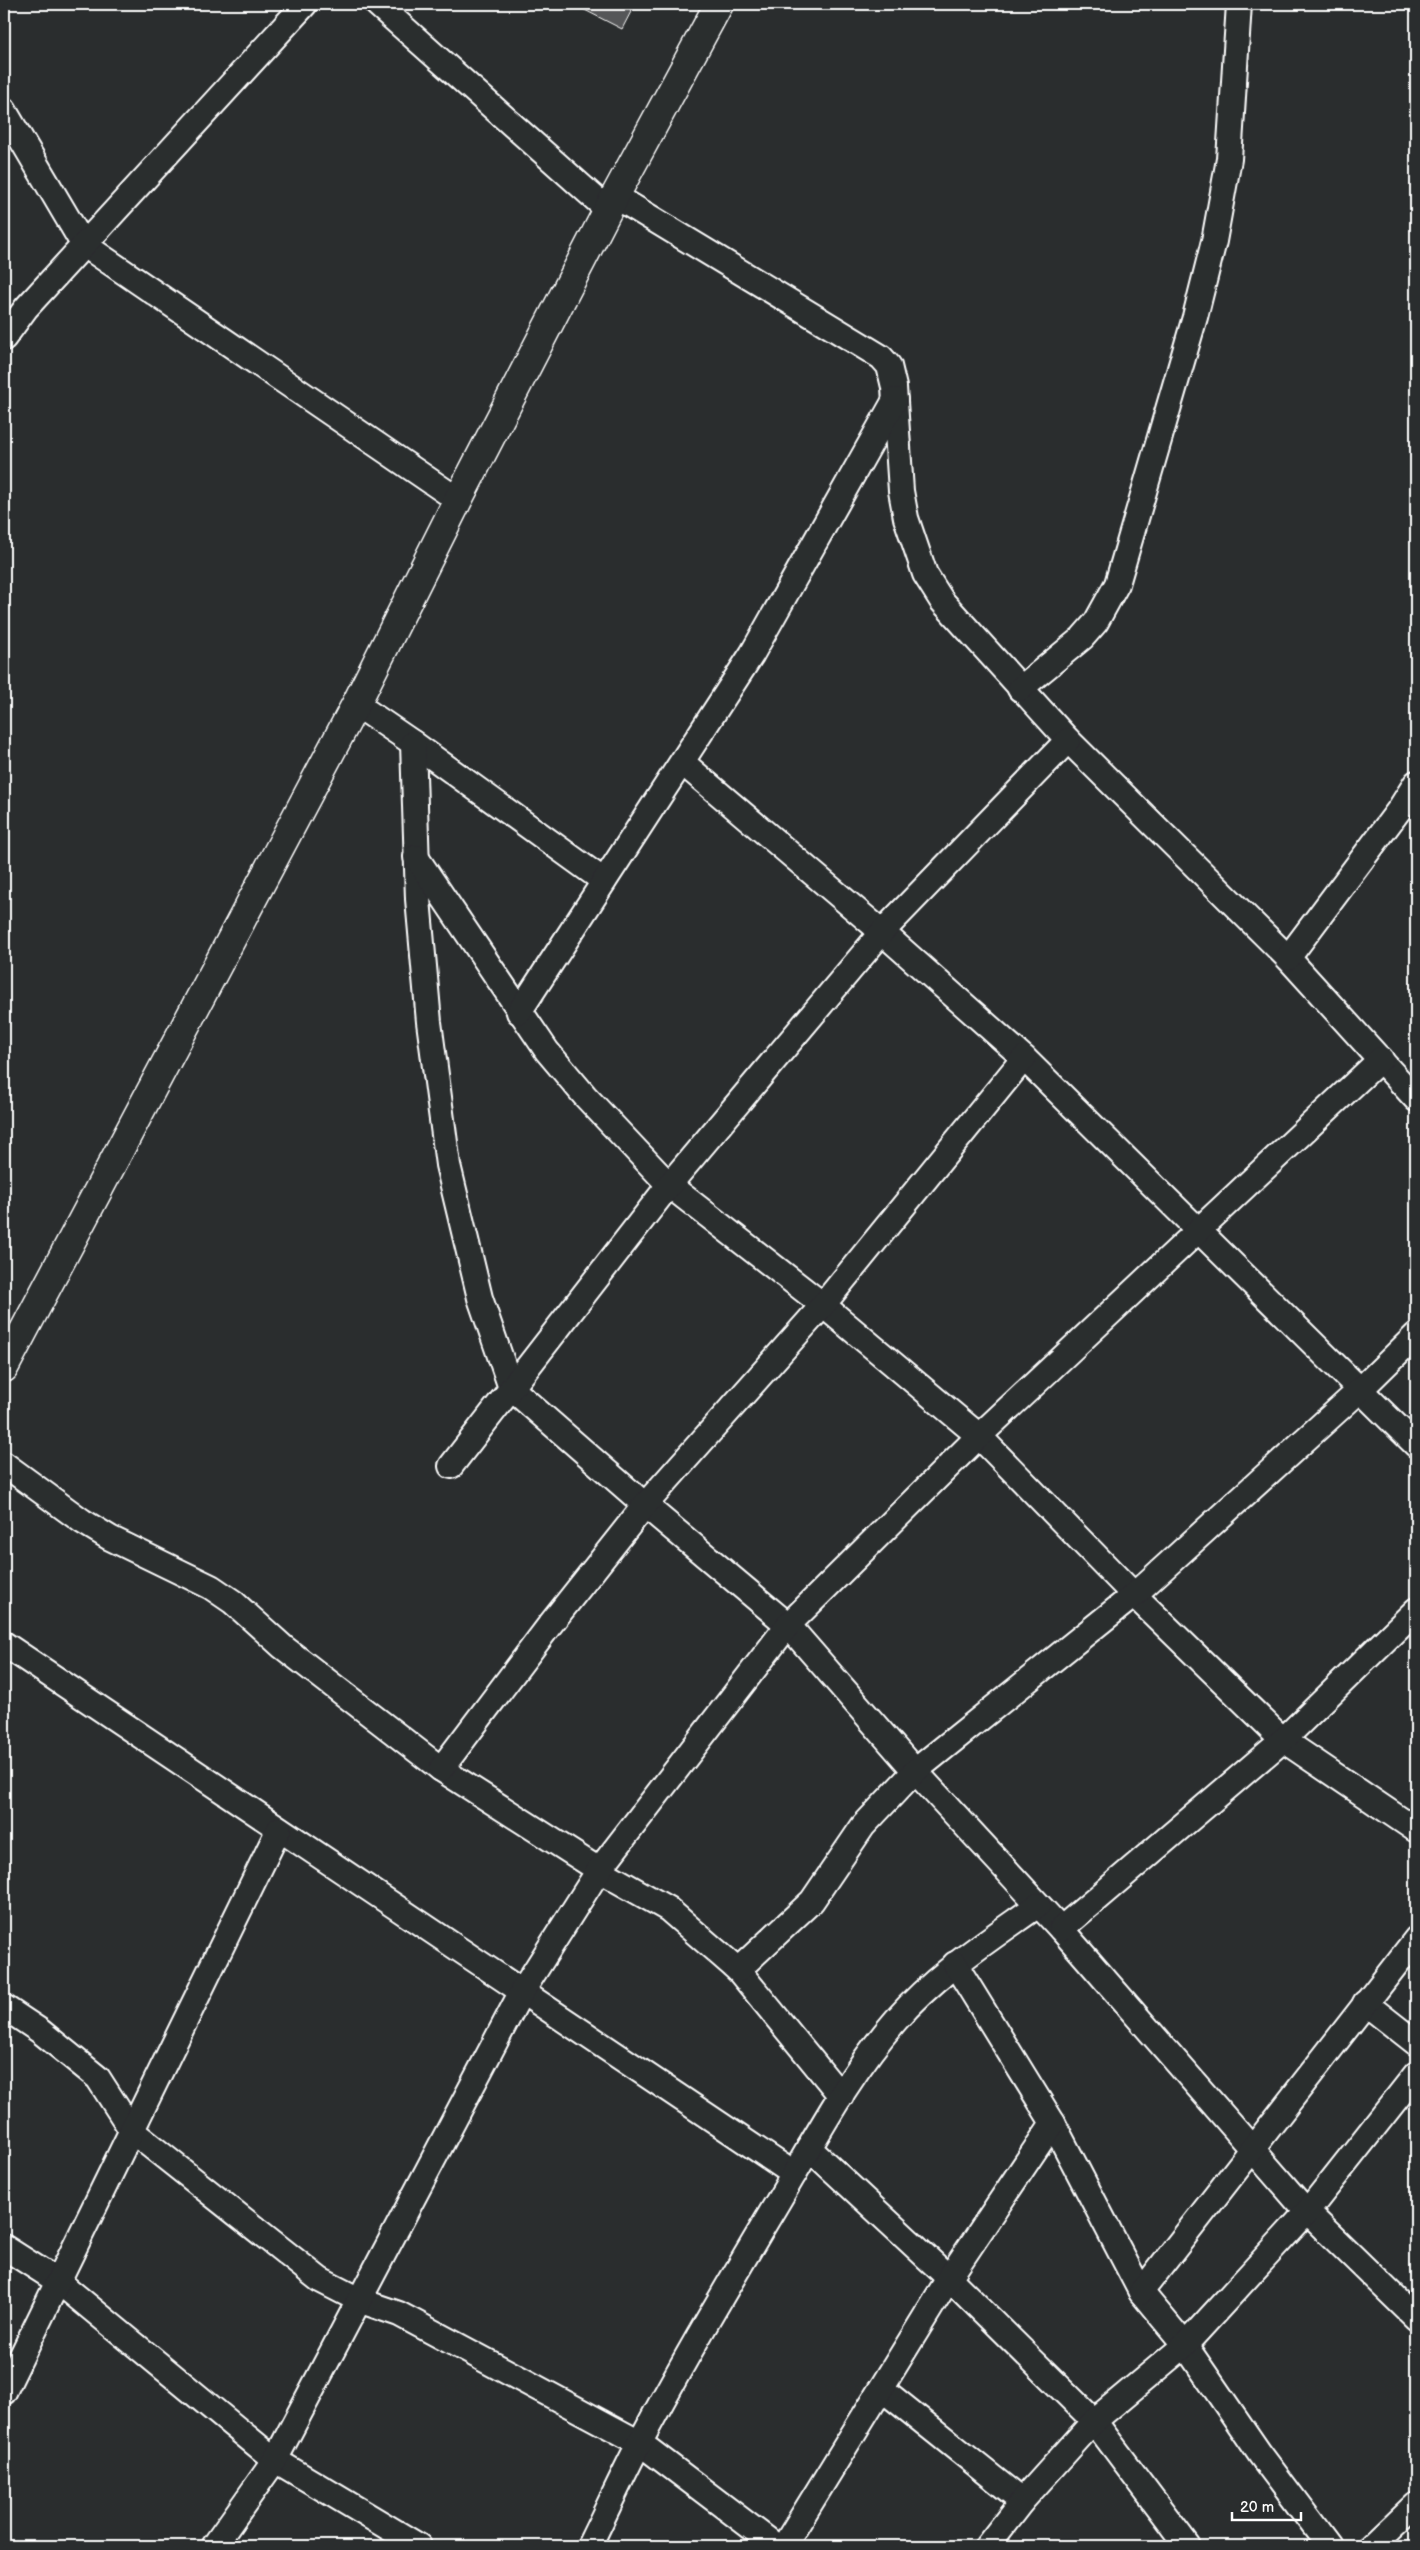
<svg xmlns="http://www.w3.org/2000/svg" width="1420" height="2550" viewBox="0 0 1420 2550" font-family="'Balsamiq Sans',sans-serif">
  <rect width="100%" height="100%" fill="#2a2d2e"/>
  <filter id="ink" filterUnits="userSpaceOnUse"><feTurbulence type="fractalNoise" baseFrequency=".02" numOctaves="2"/><feDisplacementMap in="SourceGraphic" scale="10" xChannelSelector="R" yChannelSelector="G"/><feConvolveMatrix kernelMatrix="1 2 1 2 8 2 1 2 1" color-interpolation-filters="sRGB"/></filter>
  <g filter="url(#ink)">
    <polygon fill="#555758" stroke="#fff" points="573,4 635,4 622,29"/>
    <g fill="none" stroke-linecap="round" stroke-linejoin="round">
      <g stroke="#fff" stroke-width="28">
        <g id="minor">
          <polyline points="377,4 608,210"/>
          <polyline points="4,110 83,244 458,500"/>
          <polyline points="615,196 881,357 889,366 894,387 901,491 906,518 925,574 942,601 1068,740 1288,958 1416,1099"/>
          <polyline points="4,338 26,308 305,4"/>
          <polyline points="1020,689 1082,638 1096,622 1117,584 1195,317 1214,241 1229,159 1239,4"/>
          <polyline points="356,704 413,743 604,881"/>
          <polyline points="413,743 418,899 429,1022 448,1165 480,1298 511,1388 645,1505 788,1625 915,1771 1061,1929 1307,2212 1416,2318"/>
          <polyline points="683,763 882,932 1024,1058 1416,1445"/>
          <polyline points="416,857 547,1051 585,1096 669,1185 823,1305 979,1436 1134,1595 1283,1740 1416,1830"/>
          <polyline points="1288,958 1399,810 1416,783"/>
          <polyline points="519,1012 752,654 895,400"/>
          <polyline points="4,1464 82,1521 110,1538 211,1587 233,1602 283,1647 441,1769 599,1870 668,1909 738,1970 841,2096"/>
          <polyline points="451,1466 669,1185 882,932 1068,740"/>
          <polyline points="4,1644 794,2174"/>
          <polyline points="441,1769 549,1626 645,1505 823,1305 1024,1058"/>
          <polyline points="1061,1929 1283,1740 1416,1610"/>
          <polyline points="738,1970 812,1901 863,1826 915,1771 1134,1595 1361,1389 1416,1335"/>
          <polyline points="1365,2003 1416,2043"/>
          <polyline points="4,2007 40,2031 98,2078 132,2131 320,2280 361,2301 399,2314 640,2443 776,2546"/>
          <polyline points="1053,2123 1141,2292 1185,2345 1260,2454 1329,2546"/>
          <polyline points="809,2148 949,2278 1094,2421 1188,2546"/>
          <polyline points="4,2247 59,2282 275,2460 419,2546"/>
          <polyline points="1141,2292 1416,1939"/>
          <polyline points="882,2389 1022,2501"/>
          <polyline points="4,2392 279,1829"/>
          <polyline points="214,2546 275,2460 521,1993 599,1870 788,1625 979,1436 1381,1059"/>
          <path d="M589 2546C606 2512 622 2476 640 2442 683 2361 730 2282 777 2203 814 2141 848 2075 896 2020 937 1973 989 1940 1038 1905"/>
          <polyline points="784,2546 949,2278 1053,2123 955,1964"/>
          <polyline points="987,2546 1022,2501 1094,2421 1185,2345 1307,2212 1416,2074"/>
          <polyline points="1372,2546 1416,2504"/>
        </g>
      </g>
      <g stroke="#fff" stroke-width="31">
        <polyline id="trunk" points="4,1368 356,704 458,500 615,196 719,4"/>
      </g>
      <use href="#minor" stroke="#2a2d2e" stroke-width="24"/>
      <use href="#trunk" stroke="#2a2d2e" stroke-width="28"/>
    </g>
  </g>
  <rect width="1420" height="2550" fill="none" stroke="#2a2d2e" stroke-width="20"/>
  <rect x="10" y="10" width="1400" height="2530" fill="none" stroke="#fff" stroke-width="2" filter="url(#ink)"/>
  <path d="M1232 2512v8h69v-8" fill="none" stroke="#ffffff" stroke-width="2.5"/>
  <text x="1240" y="2512" font-size="15" fill="#ffffff" stroke="#2a2d2e" stroke-width="4" paint-order="stroke">20 m</text>
</svg>
